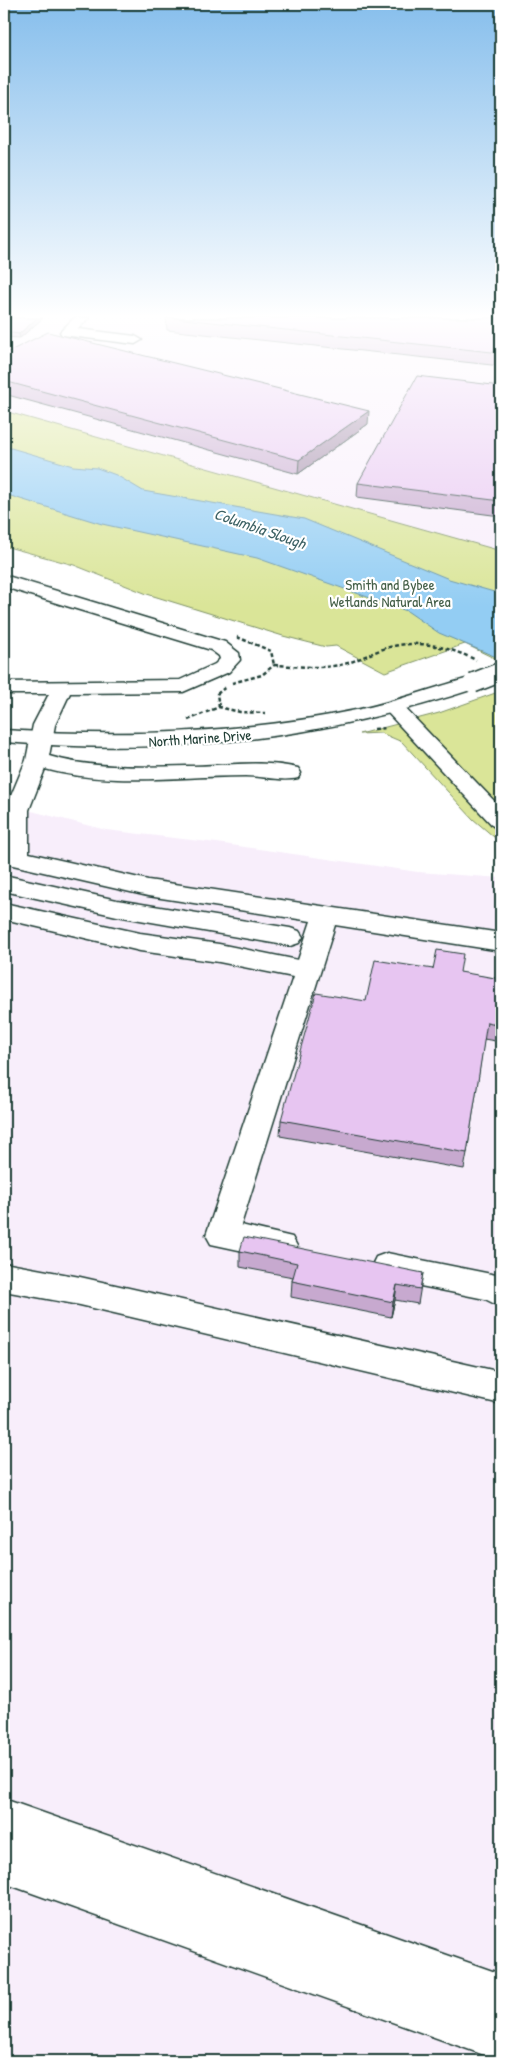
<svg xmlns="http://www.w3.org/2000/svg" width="505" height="2065" viewBox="0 0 505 2065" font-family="'Patrick Hand',sans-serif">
  <rect width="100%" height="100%" fill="#fff"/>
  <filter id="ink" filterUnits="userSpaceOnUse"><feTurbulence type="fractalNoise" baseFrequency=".02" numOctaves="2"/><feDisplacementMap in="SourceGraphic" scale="10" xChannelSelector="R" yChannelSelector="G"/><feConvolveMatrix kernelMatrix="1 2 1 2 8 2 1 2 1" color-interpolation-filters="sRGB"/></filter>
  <g filter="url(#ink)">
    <g fill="#f8eefb">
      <polygon points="4,318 501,318 501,551 4,411"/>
      <polygon points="4,804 106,830 217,843 418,872 501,878 501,2061 4,2061"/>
    </g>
    <g fill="#dae598" stroke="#7c9166">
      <polygon points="4,411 501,551 501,659 498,660 465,644 385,672 336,646 326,647 283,636 147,594 74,565 4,546"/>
      <polygon points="501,691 501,843 473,819 402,742 381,733 359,734 439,713"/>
    </g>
    <polygon fill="#93cdf3" stroke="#6593a7" points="4,446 73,466 97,468 116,475 143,491 304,519 449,579 501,594 501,659 439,633 407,611 257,558 102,524 4,494"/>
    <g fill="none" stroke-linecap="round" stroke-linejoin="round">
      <g stroke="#1f3d34" stroke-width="3">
        <g id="minor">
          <polygon points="74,318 89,318 78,329 135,336 142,340 135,344 62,335 60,332"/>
          <path d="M4 575 225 642 239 653 240 660 229 672 183 692 70 693 55 725 49 756C92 769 141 767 187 766 224 766 261 759 298 768L301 773 298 778C281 782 263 776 245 776 179 776 110 787 45 769L29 810V853L148 880 501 933V951L335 925 241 1225 292 1237 297 1246 292 1255 281 1259 211 1244 206 1235 293 977 219 962 140 951 4 919V903L140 933 219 944 298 960 311 921 148 896 4 863 5 810 26 760 33 725 49 694H4V682L180 680 215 664 220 659 219 656 211 650 4 587Z"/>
          <polygon points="394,702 401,704 501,808 501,828 493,826 387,712 383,708 387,704"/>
          <polygon points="4,875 117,900 290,928 299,931 303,937 299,943 290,946 117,916 4,891"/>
          <polygon points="387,1253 501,1276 501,1307 485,1299 376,1277 371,1267 376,1257"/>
          <polygon points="4,1263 80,1277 501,1372 501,1404 80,1305 4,1291"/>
          <polygon points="4,1799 501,1974 501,2061 4,1883"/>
        </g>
      </g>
      <g stroke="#1f3d34" stroke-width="3">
        <path id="major" d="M473 677 480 679 483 683 480 687C318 740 174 756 4 742V730C123 737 239 734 356 710 396 702 434 687 473 677Z"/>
      </g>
      <g stroke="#1f3d34" stroke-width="2.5" stroke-dasharray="4 2.5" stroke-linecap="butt">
        <polyline points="237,637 271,651 274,665"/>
        <path d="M274 665C296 666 318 669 340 665 355 662 368 654 383 649 416 638 446 646 476 660"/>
        <polyline points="232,683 262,675 274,665"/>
        <polyline points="219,707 217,694 227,686"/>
        <polyline points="188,720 219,707 240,712 266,713"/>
        <polyline points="374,729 387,728"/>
      </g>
      <use href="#minor" fill="#fff" fill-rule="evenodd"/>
      <use href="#major" fill="#fff" fill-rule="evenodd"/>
      <g stroke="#1f3d34" stroke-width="22" stroke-linecap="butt">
        <polyline id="major-bridge" points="473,683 501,672"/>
      </g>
      <use href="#major-bridge" stroke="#fff" stroke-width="19"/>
    </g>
    <g fill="#c7a9cf" stroke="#1f3d34">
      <polygon points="4,318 43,318 20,338 4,337"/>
      <polygon points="166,318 501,318 501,366 167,330"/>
      <polygon points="4,354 368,424 298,474 4,394"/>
      <polygon points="501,386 501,511 500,516 357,497 358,483"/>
      <polygon points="433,969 501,979 501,1042 484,1039 467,1153 464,1169 280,1136 281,1120 366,1001"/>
      <polygon points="240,1251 423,1273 418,1304 395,1300 391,1317 291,1297 292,1281 293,1277 240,1267"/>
    </g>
    <g fill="#a28aa9" stroke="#1f3d34">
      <polygon points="37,318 43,318 20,338 19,334"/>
      <polygon points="369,411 368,424 298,474 299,460"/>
      <polygon points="397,1285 395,1300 391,1317 393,1302"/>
    </g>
    <g fill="#e7c5f1" stroke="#1f3d34">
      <polygon points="4,318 37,318 19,334 4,332"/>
      <polygon points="174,318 501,318 501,353"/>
      <polygon points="48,332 369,411 299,460 4,381 4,354"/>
      <polygon points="417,376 501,386 501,501 358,483"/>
      <polygon points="437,950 463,954 460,972 501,979 501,1025 487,1022 467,1153 281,1120 316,993 366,1001 375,960 433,969"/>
      <polygon points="244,1237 423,1273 420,1289 397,1285 393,1302 292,1281 297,1263 240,1251"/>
    </g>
  </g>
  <linearGradient id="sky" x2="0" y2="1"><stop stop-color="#86beec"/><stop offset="0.52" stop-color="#fff"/><stop offset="1" stop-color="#fff" stop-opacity="0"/></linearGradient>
  <rect width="505" height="607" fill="url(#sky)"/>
  <g text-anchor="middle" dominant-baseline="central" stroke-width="4.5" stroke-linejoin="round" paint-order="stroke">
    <g font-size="15" fill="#445f48" stroke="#fff">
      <text x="390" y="584">Smith and Bybee<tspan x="390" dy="17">Wetlands Natural Area</tspan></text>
    </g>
    <g font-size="15" fill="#1f3d34" stroke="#fff">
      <text transform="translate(200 738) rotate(-4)">North Marine Drive</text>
    </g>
    <g font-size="16" font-style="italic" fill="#3c6164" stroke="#fff">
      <text transform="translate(260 528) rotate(19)">Columbia Slough</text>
    </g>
  </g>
  <rect width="505" height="2065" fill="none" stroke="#fff" stroke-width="20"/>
  <rect x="10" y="10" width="485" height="2045" fill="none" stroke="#1f3d34" stroke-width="2" filter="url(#ink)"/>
</svg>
